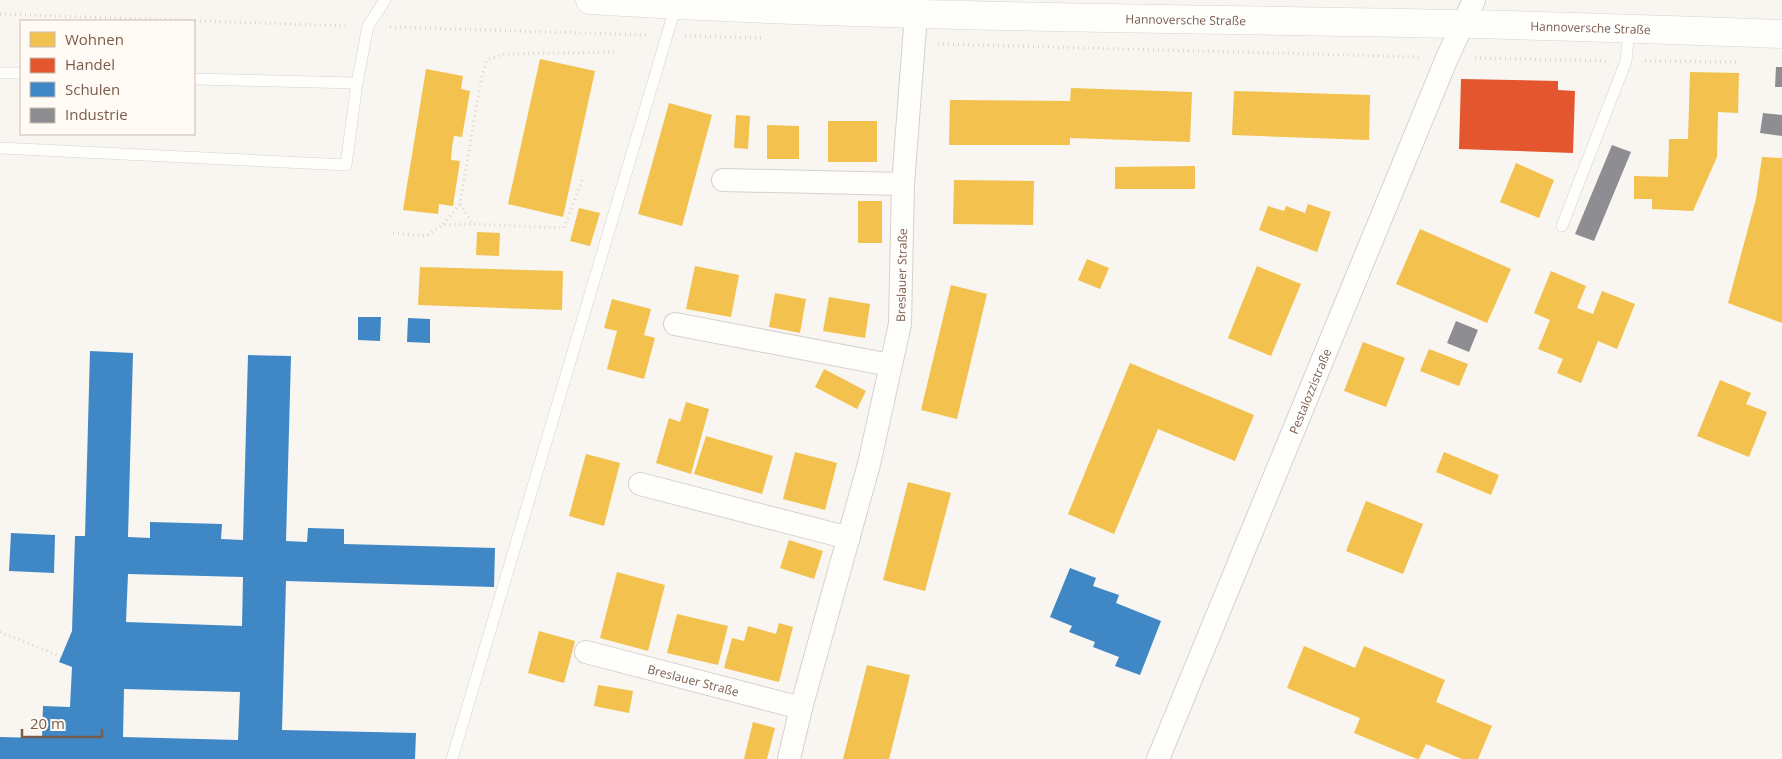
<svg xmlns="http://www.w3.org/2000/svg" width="1782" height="759" viewBox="0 0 1782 759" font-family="'Open Sans',sans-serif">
  <rect width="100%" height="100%" fill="#f9f5f0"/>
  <g fill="#f2c14e">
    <polygon points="540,59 595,71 563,217 508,204"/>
    <polygon points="426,69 463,76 461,89 470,91 462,137 454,136 452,147 451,160 460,161 453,206 439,204 438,214 403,210"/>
    <polygon points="1690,72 1739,73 1738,113 1718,112 1717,157 1693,211 1652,209 1652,199 1634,199 1634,176 1668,177 1669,139 1688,139"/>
    <polygon points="1071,88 1192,92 1190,142 1070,138 1070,145 949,145 950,100 1070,101"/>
    <polygon points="1234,91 1370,95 1369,140 1232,135"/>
    <polygon points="669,103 712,115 682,226 638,214"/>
    <polygon points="736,115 750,116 748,149 734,148"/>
    <rect x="828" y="121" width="49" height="41"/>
    <polygon points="767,125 799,126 799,159 767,159"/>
    <polygon points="1762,157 1782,158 1782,323 1728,303 1756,199"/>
    <polygon points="1516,163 1554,180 1539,218 1500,202"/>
    <polygon points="1195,166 1195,189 1115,189 1115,167"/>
    <polygon points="954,180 1034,181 1033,225 953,224"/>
    <rect x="858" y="201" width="24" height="42"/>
    <polygon points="1308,204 1331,212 1317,252 1259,230 1268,206 1284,211 1286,206 1305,213"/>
    <polygon points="579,208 600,213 590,246 570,241"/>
    <polygon points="1420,229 1511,269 1487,323 1396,284"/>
    <polygon points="477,232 500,233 499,256 476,255"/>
    <polygon points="1087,259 1109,268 1100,289 1078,280"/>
    <polygon points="695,266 739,275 731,317 686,309"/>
    <polygon points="1257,266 1301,284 1271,356 1228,338"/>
    <polygon points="420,267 563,271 562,310 418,305"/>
    <polygon points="1551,271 1586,286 1577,308 1593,314 1602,291 1635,304 1617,349 1598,341 1581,383 1557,373 1563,359 1538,349 1550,320 1534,313"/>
    <polygon points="951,285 987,294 957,419 921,410"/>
    <polygon points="775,293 806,299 800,333 769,327"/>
    <polygon points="829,297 870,304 865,338 823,331"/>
    <polygon points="612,299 651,309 644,335 655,338 644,379 607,369 617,331 604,328"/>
    <polygon points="1363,342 1405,358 1386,407 1344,391"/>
    <polygon points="1429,349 1468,364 1459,386 1420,371"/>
    <polygon points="1130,363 1254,415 1235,461 1158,429 1114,534 1068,514"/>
    <polygon points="824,369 866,391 857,409 815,387"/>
    <polygon points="1720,380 1751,393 1746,404 1767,412 1749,457 1697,436"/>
    <polygon points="686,402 709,409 691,474 656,463 669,418 680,422"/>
    <polygon points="706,436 773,456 762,494 694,474"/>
    <polygon points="795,452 837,463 825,510 783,499"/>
    <polygon points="1444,452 1499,475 1491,495 1436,472"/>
    <polygon points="586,454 620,463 604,526 569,516"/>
    <polygon points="908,482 951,493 925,591 883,580"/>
    <polygon points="1366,501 1423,524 1403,574 1346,551"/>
    <polygon points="789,540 823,551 814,579 780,568"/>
    <polygon points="617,572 665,585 648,651 600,638"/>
    <polygon points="677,614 728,626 718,665 667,653"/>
    <polygon points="779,623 793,627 779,682 724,668 732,638 744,641 748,626 776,634"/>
    <polygon points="539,631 575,641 564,683 528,673"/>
    <polygon points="1304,646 1355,668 1364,646 1445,680 1436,702 1492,726 1478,759 1462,759 1426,744 1419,759 1417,759 1354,733 1360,718 1287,688"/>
    <polygon points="867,665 910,675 902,708 889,759 843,759"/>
    <polygon points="598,685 633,691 629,713 594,706"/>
    <polygon points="753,722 775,728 767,759 744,759"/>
  </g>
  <polygon fill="#e4572e" points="1461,79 1558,81 1558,90 1575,91 1573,153 1459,149"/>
  <g fill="#3f88c5" fill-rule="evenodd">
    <polygon points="358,317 381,317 380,341 358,340"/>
    <polygon points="408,318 430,319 430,343 407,342"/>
    <path d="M90 351 133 353 128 537 150 538V522L222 524 221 539 243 540 248 355 291 356 286 541 307 542 308 528 344 529V544L495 548 494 587 286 581 282 730 416 733 415 759H0V737L42 738 43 706 70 707 72 667 59 662 72 631 75 536H85ZM128 574 243 577 242 626 126 622ZM124 689 240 692 238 740 123 737Z"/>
    <polygon points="11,533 55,535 54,573 9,571"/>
    <polygon points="1070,568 1096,578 1093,586 1119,595 1116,603 1161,621 1140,675 1115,666 1119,657 1093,647 1095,642 1069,632 1072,626 1050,617"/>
  </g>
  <g fill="#8d8d92">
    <polygon points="1776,67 1782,67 1782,87 1775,87"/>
    <polygon points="1763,113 1782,115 1782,136 1760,133"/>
    <polygon points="1612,145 1631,152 1594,241 1575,234"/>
    <polygon points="1456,321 1478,330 1469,352 1447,343"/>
  </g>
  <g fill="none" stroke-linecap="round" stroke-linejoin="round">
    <g stroke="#d7d1cb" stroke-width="12">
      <g id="service">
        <polyline points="0,73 21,73"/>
        <polyline points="194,79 357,83"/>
        <polyline points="0,148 346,165 357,83 368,26 385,0"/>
        <polyline points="1562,226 1626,61 1629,29"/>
        <polyline points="452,759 676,5"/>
      </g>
    </g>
    <g stroke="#d7d1cb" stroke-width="24">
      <g id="minor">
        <polyline points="723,180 903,184"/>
        <polyline points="675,324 890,365"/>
        <polyline points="640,484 849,538"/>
        <path id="s1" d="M586 652 801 708"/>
        <path id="s2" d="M789 759 801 708 869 464 900 324 903 184 916 14"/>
        <path id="s3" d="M1158 759 1447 58 1474 0"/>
      </g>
    </g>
    <g stroke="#d9d2cb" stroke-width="29">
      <g id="secondary">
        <path id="s4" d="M590 0C881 18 1173 18 1464 24 1570 26 1676 30 1782 34"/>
      </g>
    </g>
    <g stroke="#dcd5d0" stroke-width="3" stroke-dasharray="1 4" stroke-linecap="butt">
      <polyline points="0,14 349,26"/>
      <polyline points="390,27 647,35"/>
      <polyline points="685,36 764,38"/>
      <polyline points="938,44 1421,57"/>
      <polyline points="1475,58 1606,61"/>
      <polyline points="1645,61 1736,62"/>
      <polyline points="582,180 564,228 473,224 460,204 481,80 487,60 505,54 615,52"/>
      <polyline points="443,224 460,204"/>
      <polyline points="393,233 426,236 442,225 473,224"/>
      <polyline points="0,632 62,657"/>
    </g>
    <use href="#service" stroke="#fefefd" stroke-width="11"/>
    <use href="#minor" stroke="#fefefd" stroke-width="22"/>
    <use href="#secondary" stroke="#fefefd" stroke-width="28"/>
  </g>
  <g text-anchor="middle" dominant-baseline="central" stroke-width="5" stroke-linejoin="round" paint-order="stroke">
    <g font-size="12" fill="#7a5c4d" stroke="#fffaf3">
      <text stroke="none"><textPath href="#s4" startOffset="596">Hannoversche Straße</textPath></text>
      <text stroke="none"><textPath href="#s4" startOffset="1001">Hannoversche Straße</textPath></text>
      <text stroke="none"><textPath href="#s2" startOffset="498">Breslauer Straße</textPath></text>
      <text stroke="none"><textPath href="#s3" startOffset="398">Pestalozzistraße</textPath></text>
      <text stroke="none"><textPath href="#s1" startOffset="111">Breslauer Straße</textPath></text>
    </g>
  </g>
  <rect x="20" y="20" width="175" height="115" fill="#fffaf3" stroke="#cabbb1"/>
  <rect x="30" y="32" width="25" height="15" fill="#f2c14e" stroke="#cabbb1"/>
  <text x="65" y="45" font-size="15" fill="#7a5c4d">Wohnen</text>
  <rect x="30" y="58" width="25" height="15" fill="#e4572e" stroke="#cabbb1"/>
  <text x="65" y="70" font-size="15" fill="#7a5c4d">Handel</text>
  <rect x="30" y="82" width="25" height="15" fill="#3f88c5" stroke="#cabbb1"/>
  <text x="65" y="95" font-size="15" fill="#7a5c4d">Schulen</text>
  <rect x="30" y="108" width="25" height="15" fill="#8d8d92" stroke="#cabbb1"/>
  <text x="65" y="120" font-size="15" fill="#7a5c4d">Industrie</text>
  <path d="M22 729v8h80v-8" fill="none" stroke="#7a5c4d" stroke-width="2.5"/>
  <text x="30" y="729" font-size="15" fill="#7a5c4d" stroke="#fffaf3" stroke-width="4" paint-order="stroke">20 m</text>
</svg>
